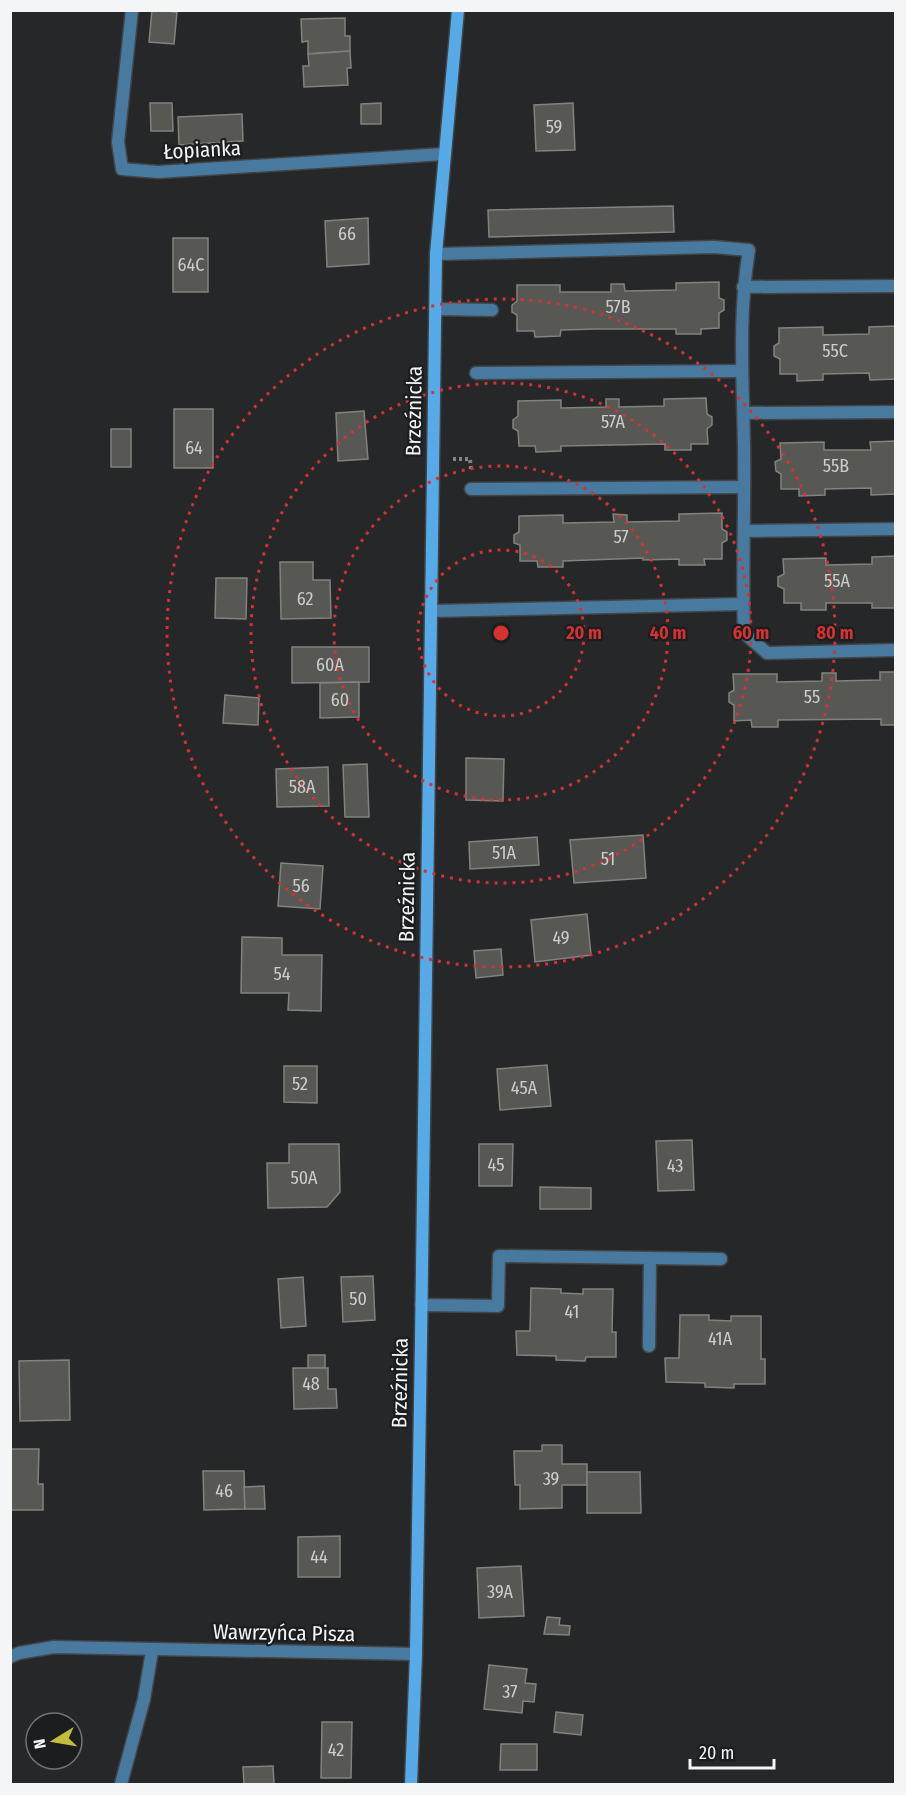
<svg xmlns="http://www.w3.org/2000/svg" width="906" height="1795" viewBox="0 0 906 1795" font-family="'Fira Sans Condensed',sans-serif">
  <rect width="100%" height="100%" fill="#252729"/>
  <g fill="#575754" stroke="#82827f" stroke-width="1.5">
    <polygon points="152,10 177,12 174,44 149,42"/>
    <polygon points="345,18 345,36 350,36 350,51 308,54 308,41 302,42 301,19"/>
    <polygon points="350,51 351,68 347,68 348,85 304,87 303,66 309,66 308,54"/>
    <polygon points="150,103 172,103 173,131 151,131"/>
    <polygon points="381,103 381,124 361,124 361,104"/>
    <polygon points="573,103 575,150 536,151 534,105"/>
    <polygon points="242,114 243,141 179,145 178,117"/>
    <polygon points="673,206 674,232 489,237 488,210"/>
    <polygon points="368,218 369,264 327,267 325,221"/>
    <rect x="173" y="238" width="35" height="54"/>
    <polygon points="719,282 719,298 724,300 724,310 719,313 719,328 701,329 701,334 676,334 676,329 597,329 561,330 560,336 535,337 534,331 517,331 517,315 512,312 512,305 517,301 517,285 560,285 560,292 611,292 611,284 624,284 625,291 676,290 676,283"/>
    <polygon points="896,326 896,379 870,380 869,373 823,374 823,380 797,381 797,374 780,374 780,359 774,356 774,346 779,343 779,328 823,327 823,335 869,334 869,327"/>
    <polygon points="706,398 707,414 712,417 712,425 707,429 708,444 691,444 691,450 665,450 665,444 561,446 561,451 536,452 535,446 519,446 518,431 513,428 513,420 518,416 518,401 561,400 561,408 606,407 606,399 619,399 619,407 664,406 664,399"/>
    <rect x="174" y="409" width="39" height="59"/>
    <polygon points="364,411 368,459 338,461 336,413"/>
    <rect x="111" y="429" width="20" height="38"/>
    <polygon points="896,441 896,494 871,495 871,488 825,489 825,495 799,496 799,489 781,489 781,474 776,471 775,462 781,459 780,443 824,442 824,450 871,450 870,442"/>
    <polygon points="722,513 722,529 727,532 727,540 722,543 722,559 704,559 705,565 679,565 679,559 643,560 643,558 563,561 563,567 538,567 537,561 520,561 520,545 514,543 514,535 519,532 519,516 563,515 563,523 614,522 613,514 627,515 627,522 679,521 679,514"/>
    <polygon points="896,556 896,608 872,608 872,603 826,603 826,610 801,610 801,603 784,603 784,589 778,586 778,577 784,574 783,559 826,558 826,565 872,564 872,557"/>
    <polygon points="280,562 313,562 313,580 330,580 331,618 281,619"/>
    <polygon points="216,578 247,578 246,619 215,618"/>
    <polygon points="292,647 369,647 369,682 292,683"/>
    <polygon points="880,672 896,672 896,725 881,725 881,719 778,720 778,727 752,727 751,720 734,721 734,705 729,702 729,693 734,690 733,674 777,674 777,682 822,681 822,673 836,673 836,681 880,680"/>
    <polygon points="359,682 359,717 320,718 320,683"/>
    <polygon points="225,695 259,698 258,725 223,723"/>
    <polygon points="466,758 504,759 503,801 466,800"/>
    <polygon points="367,764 369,817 345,817 343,765"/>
    <polygon points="328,767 329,806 277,807 276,769"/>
    <polygon points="643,835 646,878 574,883 570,840"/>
    <polygon points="537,837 539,865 470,869 469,842"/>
    <polygon points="281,863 323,866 320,909 278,906"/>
    <polygon points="587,914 591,955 535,962 531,920"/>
    <polygon points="242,937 282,938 282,955 322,955 321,1011 288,1010 289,993 241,993"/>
    <polygon points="501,949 503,975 476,978 474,951"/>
    <polygon points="547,1065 551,1106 500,1110 497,1069"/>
    <polygon points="284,1066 317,1066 317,1103 284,1102"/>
    <polygon points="692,1140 694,1190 658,1191 656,1141"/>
    <polygon points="289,1144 339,1144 340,1192 327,1207 268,1208 267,1163 289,1163"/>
    <polygon points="479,1144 513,1144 512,1186 479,1186"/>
    <polygon points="540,1187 591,1188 591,1209 540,1209"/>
    <polygon points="373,1276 375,1320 343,1322 341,1277"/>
    <polygon points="303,1277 306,1326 281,1328 278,1279"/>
    <polygon points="531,1288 561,1289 561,1293 583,1294 583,1289 613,1289 612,1332 616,1332 616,1357 586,1357 585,1361 556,1360 556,1356 517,1355 516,1331 530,1331"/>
    <polygon points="680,1315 709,1315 709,1320 731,1321 731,1316 761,1316 761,1359 765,1359 765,1384 734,1384 734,1388 705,1387 705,1383 666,1382 665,1358 679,1358"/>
    <rect x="308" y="1355" width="17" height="13"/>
    <polygon points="69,1360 70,1420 20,1421 19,1361"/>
    <polygon points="293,1368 328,1368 328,1389 336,1389 337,1408 294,1409"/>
    <polygon points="542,1445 562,1445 562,1464 587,1464 587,1485 562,1485 562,1508 520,1509 520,1485 515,1485 514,1451 542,1451"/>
    <polygon points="10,1449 39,1449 38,1484 43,1484 43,1510 10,1510"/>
    <polygon points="203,1471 244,1471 245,1509 204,1510"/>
    <polygon points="587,1472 640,1472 641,1513 587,1513"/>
    <polygon points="264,1486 265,1509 245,1509 244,1487"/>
    <polygon points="340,1536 340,1577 298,1577 298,1537"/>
    <polygon points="521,1566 524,1616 479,1618 477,1568"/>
    <polygon points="547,1617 560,1618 559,1625 570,1626 569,1635 544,1634"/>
    <polygon points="489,1665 527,1669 525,1683 536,1684 534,1702 523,1701 522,1713 484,1709"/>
    <polygon points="556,1712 583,1715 581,1735 554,1732"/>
    <polygon points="322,1722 352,1722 351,1778 321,1778"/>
    <polygon points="501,1744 537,1744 537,1770 500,1770"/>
    <polygon points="273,1766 274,1784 244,1784 243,1767"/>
  </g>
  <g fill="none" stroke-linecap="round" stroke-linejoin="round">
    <g stroke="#424446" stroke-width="15">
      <g id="lane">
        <polyline points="743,287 896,286"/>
        <polyline points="435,309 492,310"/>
        <polyline points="650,1258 721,1259"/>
        <polyline points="421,1305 498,1306 499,1256 650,1258 649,1346"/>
      </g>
    </g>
    <g stroke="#424446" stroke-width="15">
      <g id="street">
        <polyline points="132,10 118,142 122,169 158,172 444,154"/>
        <path d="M436 254 714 247 749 250C738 315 743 380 744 446 745 508 742 571 744 633L767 653 896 650"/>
        <polyline points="476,373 742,371"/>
        <polyline points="744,413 896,412"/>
        <polyline points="471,489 744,487"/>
        <polyline points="744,531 896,529"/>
        <polyline points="432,611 743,604"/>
        <polyline points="10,1657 19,1653 54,1647 416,1654"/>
        <polyline points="121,1784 144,1699 152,1651"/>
      </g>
    </g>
    <g stroke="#424446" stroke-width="15">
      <polyline id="secondary" points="411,1784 416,1654 421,1340 436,254 458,10"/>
    </g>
    <polyline stroke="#828485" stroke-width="4" stroke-dasharray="3 3" stroke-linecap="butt" points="453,459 470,459 471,470"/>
    <use href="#lane" stroke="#487aa0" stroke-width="12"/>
    <use href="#street" stroke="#487aa0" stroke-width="12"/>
    <use href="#secondary" stroke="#56aae7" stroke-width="12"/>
  </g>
  <g fill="none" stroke="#d73232" stroke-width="3" stroke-dasharray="3 6">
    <circle cx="501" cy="633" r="83"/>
    <circle cx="501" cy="633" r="167"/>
    <circle cx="501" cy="633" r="250"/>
    <circle cx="501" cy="633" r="334"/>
  </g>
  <g text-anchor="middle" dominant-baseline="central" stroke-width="4.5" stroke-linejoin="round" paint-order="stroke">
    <g font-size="18" fill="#cccece">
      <text x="554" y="127">59</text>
      <text x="347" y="234">66</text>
      <text x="191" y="265">64C</text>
      <text x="618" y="307">57B</text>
      <text x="835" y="351">55C</text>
      <text x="613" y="422">57A</text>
      <text x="194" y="448">64</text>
      <text x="836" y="466">55B</text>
      <text x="621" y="537">57</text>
      <text x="837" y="581">55A</text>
      <text x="305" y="599">62</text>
      <text x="330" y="665">60A</text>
      <text x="812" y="697">55</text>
      <text x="340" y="700">60</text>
      <text x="302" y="787">58A</text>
      <text x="504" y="853">51A</text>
      <text x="608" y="859">51</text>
      <text x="301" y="886">56</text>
      <text x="561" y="938">49</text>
      <text x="282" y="974">54</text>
      <text x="300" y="1084">52</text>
      <text x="524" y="1088">45A</text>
      <text x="496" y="1165">45</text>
      <text x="675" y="1166">43</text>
      <text x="304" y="1178">50A</text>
      <text x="358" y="1299">50</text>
      <text x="572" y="1312">41</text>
      <text x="720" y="1339">41A</text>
      <text x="311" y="1384">48</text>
      <text x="551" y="1479">39</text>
      <text x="224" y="1491">46</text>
      <text x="319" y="1557">44</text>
      <text x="500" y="1592">39A</text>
      <text x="510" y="1692">37</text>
      <text x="336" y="1750">42</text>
    </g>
    <g font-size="21" fill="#f3f5f6" stroke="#1b1d1f">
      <text transform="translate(202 150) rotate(-3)">Łopianka</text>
      <text transform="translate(414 411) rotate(-89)">Brzeźnicka</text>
      <text transform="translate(407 897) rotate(-89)">Brzeźnicka</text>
      <text transform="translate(400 1383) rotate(-89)">Brzeźnicka</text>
      <text transform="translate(284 1633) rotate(1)">Wawrzyńca Pisza</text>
    </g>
  </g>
  <circle cx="501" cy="633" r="9" fill="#d73232" stroke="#1b1d1f" stroke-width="3"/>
  <g font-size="18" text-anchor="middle" font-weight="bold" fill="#d73232" stroke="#1b1d1f" stroke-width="4.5" stroke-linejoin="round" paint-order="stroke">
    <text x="584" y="639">20 m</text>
    <text x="668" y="639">40 m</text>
    <text x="751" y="639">60 m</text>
    <text x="835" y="639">80 m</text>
  </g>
  <rect width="906" height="1795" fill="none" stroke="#f3f5f6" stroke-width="24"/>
  <g transform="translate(54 1741) rotate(259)"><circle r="28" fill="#1b1d1f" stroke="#717375" stroke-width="1.5"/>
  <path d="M0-4.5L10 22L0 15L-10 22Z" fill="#c4bc3d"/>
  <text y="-9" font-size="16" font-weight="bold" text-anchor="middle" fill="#f3f5f6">N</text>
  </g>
  <path d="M690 1759v9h84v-9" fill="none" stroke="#f3f5f6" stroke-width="3"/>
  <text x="699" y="1759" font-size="18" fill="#f3f5f6" stroke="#1b1d1f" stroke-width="4.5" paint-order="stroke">20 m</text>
</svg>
